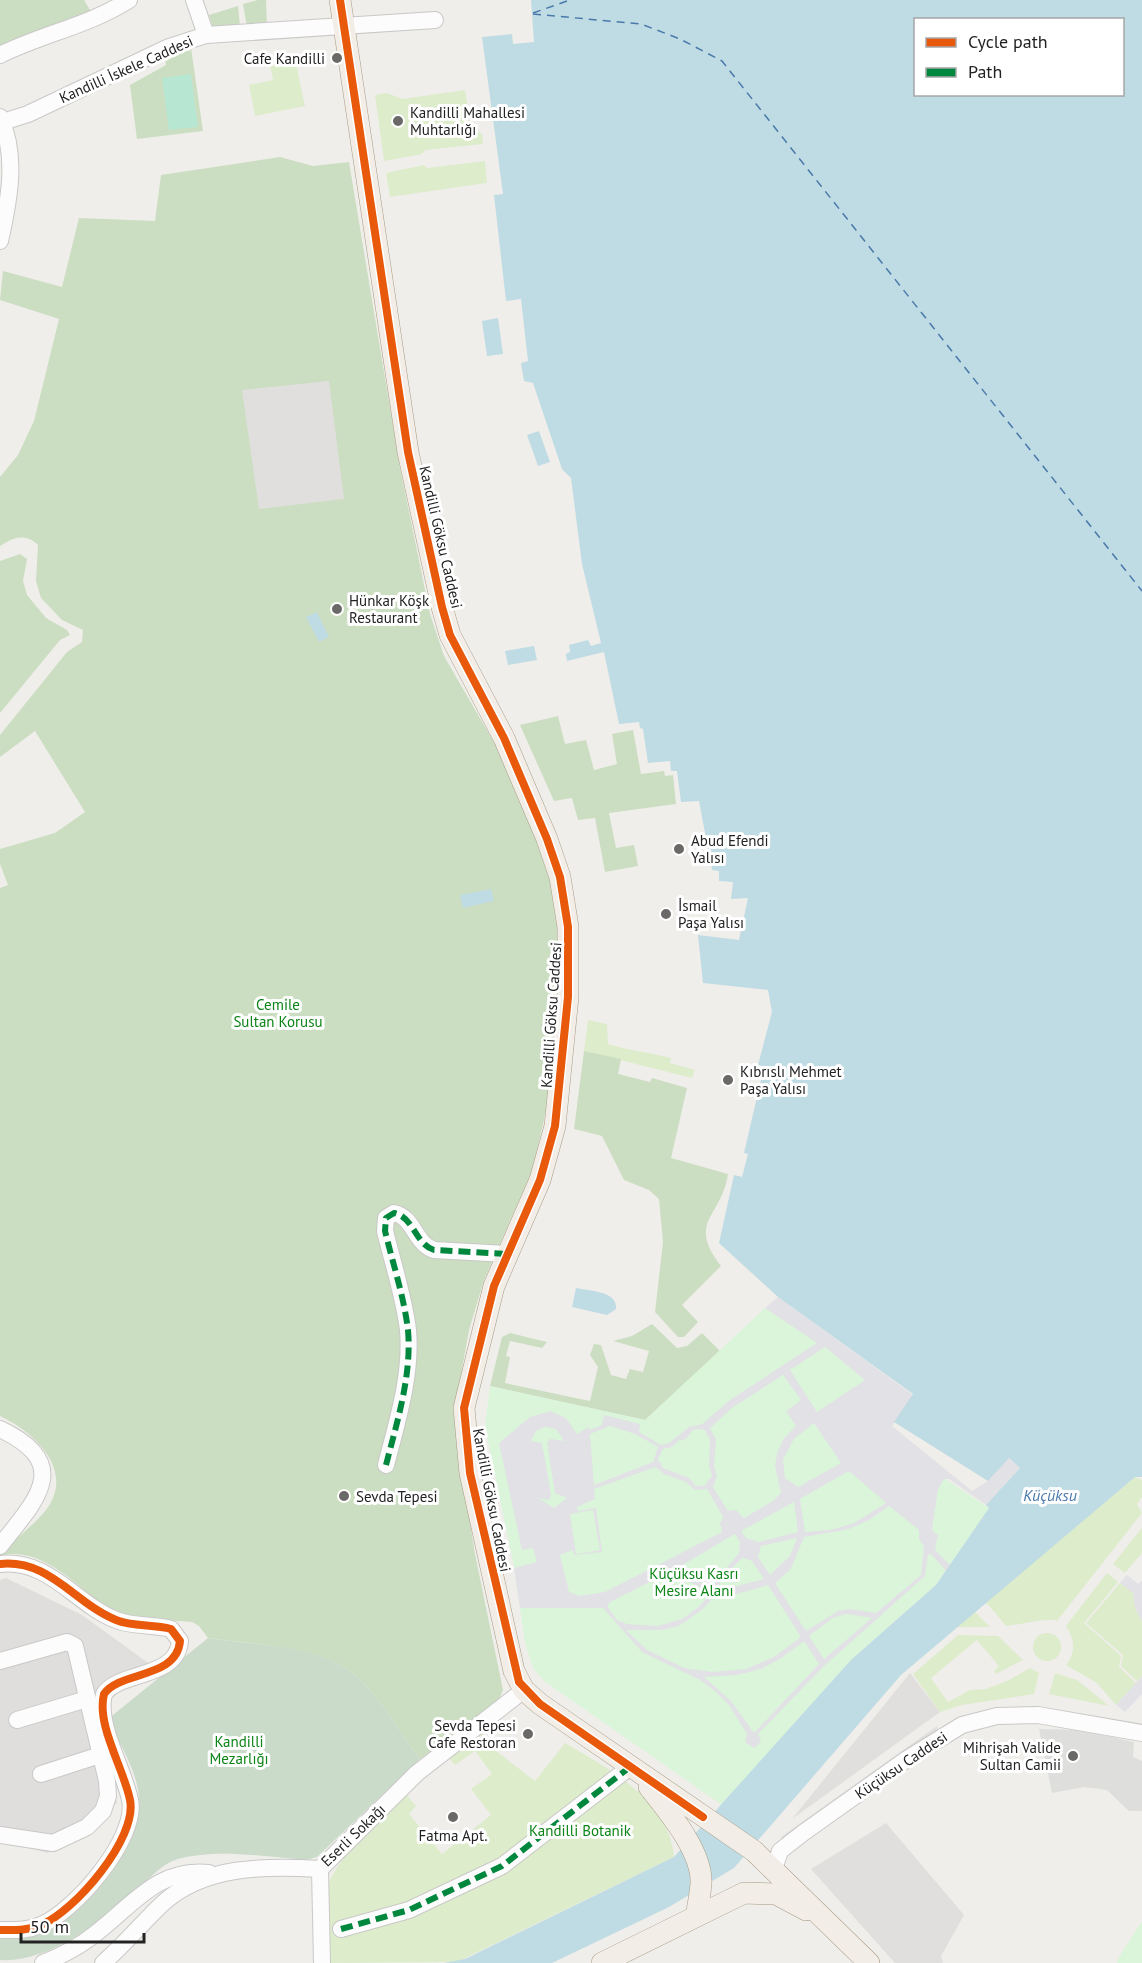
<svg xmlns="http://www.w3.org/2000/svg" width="1142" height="1963" viewBox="0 0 1142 1963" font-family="'PT Sans',sans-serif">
  <rect width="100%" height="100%" fill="#f0eeeb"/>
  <polygon fill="#dfdedc" points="6,1578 82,1615 148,1663 95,1700 117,1803 48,1853 0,1841 0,1580"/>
  <polygon fill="#dededc" points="1039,1729 1080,1730 1134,1742 1133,1757 1142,1761 1142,1811 1129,1811 1107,1790 1084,1787 1052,1793"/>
  <g fill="#ddeccb">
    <polygon points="295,59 305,106 255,116 249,85 273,80 270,65"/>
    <polygon points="465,90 471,127 482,134 483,144 425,150 422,154 384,161 375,95 387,93 402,99"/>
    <polygon points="485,161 487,183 390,197 386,173 424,165 427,168"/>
    <path d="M588 1020 607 1024 608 1044C630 1051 649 1052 671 1058L670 1063 695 1070 692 1078 584 1051Z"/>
    <path d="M1135 1477 1142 1480V1497L1137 1504 1142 1513 1057 1621C1044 1617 1021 1625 1006 1626L986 1602Z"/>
    <polygon points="1142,1528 1142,1553 1125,1573 1113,1564"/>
    <path d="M1107 1573 1118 1582 1084 1623 1121 1656 1119 1667 1136 1683 1116 1705 1097 1683 1066 1665C1076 1653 1075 1639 1066 1626Z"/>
    <polygon points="1120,1583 1133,1593 1135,1608 1142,1621 1142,1676 1137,1681 1121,1666 1123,1655 1086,1623"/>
    <polygon points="975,1612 990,1627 957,1627"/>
    <circle cx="1047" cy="1647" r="14"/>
    <polygon points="958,1635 998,1636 1023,1660 996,1674 994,1671 999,1666 977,1640 931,1678 948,1702 970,1690 986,1689 1009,1680 1030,1668 1039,1673 1034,1694 962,1705 940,1712 913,1674"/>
    <polygon points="1055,1673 1077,1680 1109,1706 1049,1694"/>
    <path d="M480 1731 491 1747 535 1781 565 1743C608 1768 670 1801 674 1857L457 1962 331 1963 327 1890C334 1857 382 1818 405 1793L416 1806 409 1814 442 1854 491 1815 471 1789 492 1774 475 1751 455 1765 448 1757Z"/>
  </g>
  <g fill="#cbdec1">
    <polygon points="0,0 84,0 93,15 0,48"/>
    <polygon points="258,0 266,0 267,25 247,27 243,4"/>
    <polygon points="238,6 240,26 214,30 209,15"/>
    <polygon points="191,48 203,131 137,139 130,85 166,65 165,53"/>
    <path d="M280 157 313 166 349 162 400 468 430 614 444 656 499 751 538 843 554 891 560 943 552 1073 544 1120 532 1171 484 1280 469 1330 455 1408 456 1435 475 1554 503 1690 497 1704 420 1759C399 1732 373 1684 344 1667 308 1646 249 1644 208 1638L199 1626 192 1622 124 1617 112 1613C81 1589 41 1544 0 1556 13 1540 32 1527 46 1510 76 1470 34 1432 0 1416V888L8 885 0 864V849L55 833 85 812 35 731 0 757V735L67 652 82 642 83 630 62 620 41 598 36 581 38 545C26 533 14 537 0 546V477L18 455 34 421 59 319 0 300 3 271 62 287 79 218 155 221 161 175Z"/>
    <polygon points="20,554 27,559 23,581 27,595 46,618 67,630 70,635 60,640 0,713 0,561"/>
    <polygon points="558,716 565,744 586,740 594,770 617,764 612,734 633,730 641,774 664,771 665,776 673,775 676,804 609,813 616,848 634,845 638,866 605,872 595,818 578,820 572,798 554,801 520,725"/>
    <path d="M584 1051 621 1059 618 1074 650 1082 652 1078 687 1088 671 1158 728 1174C722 1217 686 1221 721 1266L682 1305 698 1322 684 1337H678L655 1312 663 1242 659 1199 649 1190 624 1180 602 1136 574 1129Z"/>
    <polygon points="652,1324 677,1348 687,1346 702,1333 720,1351 645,1420 490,1386 502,1337 510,1333 547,1342 542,1348 510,1341 506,1356 510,1357 505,1383 590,1401 598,1367 590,1355 594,1344 601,1345 611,1375 626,1379 630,1369 643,1372 649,1351 613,1341 632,1336"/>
  </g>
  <path fill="#cadbca" d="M208 1638C251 1645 305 1644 344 1667 373 1684 399 1732 420 1759L317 1857 306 1860C266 1857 218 1848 178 1859 161 1864 148 1880 135 1892 100 1922 49 1963 0 1960V1937H31L54 1926 113 1869 139 1809C142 1778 121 1747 108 1719Z"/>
  <g fill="#daf5da">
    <polygon points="765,1308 825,1346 865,1380 885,1439 989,1508 936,1585 851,1660 722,1805 544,1681 533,1668 525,1643 514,1567 485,1426 490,1386 645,1420"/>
    <polygon points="1142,1921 1142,1963 1117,1963 1119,1957"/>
  </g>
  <polygon fill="#b7e6d2" points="191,74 198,127 169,130 162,78"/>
  <g fill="#e0dfde">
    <polygon points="329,381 344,499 259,509 242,390"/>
    <polygon points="95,1627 142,1662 95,1689 76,1638"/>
    <polygon points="910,1673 940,1712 792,1819"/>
    <polygon points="937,1726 939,1732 785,1843 781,1837"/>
    <polygon points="886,1823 964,1915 941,1956 943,1963 895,1963 811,1869"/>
  </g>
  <g fill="#e2e1e5" fill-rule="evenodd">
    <path d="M778 1297 913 1395 892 1426 972 1491 988 1481 1009 1458 1020 1468 986 1505 949 1479H944L938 1489 932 1530 938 1535 935 1550 951 1566 947 1572 931 1554 928 1555 925 1576 822 1668 758 1734 761 1742 754 1748 745 1742 747 1734 729 1705 716 1692 700 1680 642 1652 603 1608H520L514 1568 537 1562 533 1548 522 1550 499 1443 530 1417 550 1411 566 1418 577 1434 588 1427 590 1430 602 1425 604 1415 640 1424 639 1432 661 1445 669 1443 689 1427 702 1424 730 1400 817 1343 765 1308ZM825 1347 865 1380 817 1412 790 1370ZM783 1375 801 1400 786 1411 796 1426 784 1438 777 1453 775 1466 781 1493 773 1501 744 1518 736 1510 728 1511 713 1487 717 1476 714 1466 716 1439 710 1428 732 1408ZM814 1423 841 1463 798 1487 785 1478 783 1460 794 1439ZM610 1426 635 1434 658 1447 653 1462 594 1485 590 1434ZM545 1427 556 1429 564 1441 550 1439 547 1443 555 1493 567 1498 554 1508 538 1498 549 1500 551 1495 542 1443 531 1441 536 1431ZM698 1429 705 1430 710 1440 709 1466 712 1476 704 1486H696L689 1478 663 1468 658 1459 663 1449 672 1447 678 1441 686 1439 693 1430ZM656 1467 664 1474 686 1482 695 1490 707 1489 723 1517 720 1524 722 1532 605 1592 579 1596 569 1592 560 1555 573 1550 574 1555 602 1552 596 1508 578 1511 577 1507 595 1499 594 1489ZM849 1471 886 1503 854 1523 830 1530 805 1532 800 1499ZM794 1502 798 1532 759 1542 746 1538 741 1531ZM889 1506 919 1530V1539L924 1547 921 1575 876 1613 851 1609 838 1611 806 1631 775 1583 791 1569 804 1537 849 1529 869 1520ZM593 1510 600 1550 576 1554 570 1514ZM735 1534 740 1542 739 1553 714 1583 694 1576 686 1568 684 1564ZM797 1538 790 1556 770 1575 758 1557 761 1546ZM742 1558 752 1561 764 1579 737 1586 719 1585 724 1576ZM677 1568 691 1583 712 1592 700 1606 682 1619 658 1626 627 1624 617 1620 607 1606 610 1602ZM768 1585 801 1637 774 1657 746 1669 712 1672 684 1668 647 1650 626 1630H662L679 1626 703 1609 717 1593 737 1594ZM846 1614 872 1618 824 1659 809 1636 833 1618ZM804 1641 819 1664 754 1733 731 1701 704 1677 737 1675 761 1669 780 1659Z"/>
    <polygon points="1127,1575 1138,1584 1142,1581 1142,1621 1135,1608 1133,1593 1120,1583"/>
    <polygon points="1142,1676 1142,1694 1125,1712 1116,1705"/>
  </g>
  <g fill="#bfdbe3" fill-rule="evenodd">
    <path d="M531 0H1142V1477H1135L901 1675 734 1868 669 1907 552 1963H444L465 1959 674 1857 851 1660 936 1585 989 1508 986 1505 1020 1468 1009 1458 988 1481 894 1422 913 1394 778 1297 719 1243 734 1175 742 1177 748 1154 744 1153 764 1067 758 1065 772 1012 768 990 703 983 698 935 739 940 748 898 731 899 733 882 719 881V871L712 870 699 801 681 802 677 771H671L670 761 648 763 643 729 640 728 639 722 619 724 604 652 567 661 566 654 570 652 569 645 588 640 591 646 601 643 582 564 571 478 562 469 533 383 524 381 521 363 528 361 521 299 506 301 494 195 503 194 482 37 512 34 513 44 534 42ZM916 20H1122V94H916Z"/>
    <polygon points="498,318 503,354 487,356 482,321"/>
    <polygon points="539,431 550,462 538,466 527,435"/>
    <polygon points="317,612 329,637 319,642 306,617"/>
    <polygon points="534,646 537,660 508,665 505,651"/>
    <polygon points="491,889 494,901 463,908 460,895"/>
    <path d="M576 1288C590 1291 618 1291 616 1309L607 1315 572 1307Z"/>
  </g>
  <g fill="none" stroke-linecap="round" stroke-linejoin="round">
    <g stroke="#4a7aab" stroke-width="1.5" stroke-dasharray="8 6" stroke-linecap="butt">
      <polyline points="533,13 570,0"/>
      <polyline points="533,14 641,24 680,39 722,61 1142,591"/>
    </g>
    <g stroke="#c9c8c7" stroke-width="18">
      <g id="minor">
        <polyline points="194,0 206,35"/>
        <path d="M0 55C42 34 88 26 129 0"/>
        <path d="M0 117C18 156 9 201 0 241"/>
        <polyline points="0,123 28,114 169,47 206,35 435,20"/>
        <path d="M0 1429C74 1464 36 1500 0 1546"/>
        <path d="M386 1465C397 1422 412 1375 408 1330 404 1297 393 1264 385 1231L386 1218 394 1213C414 1217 415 1244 434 1250L507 1254"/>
        <path d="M0 1564C50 1559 74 1603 116 1620 133 1627 153 1624 171 1629L180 1641C177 1679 119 1671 104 1694 96 1725 124 1769 130 1800 138 1838 74 1912 41 1925 27 1931 14 1930 0 1930"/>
        <polyline points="0,1661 67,1642 75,1646 107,1781 108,1796 103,1811 87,1827 53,1843 0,1835"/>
        <polyline points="17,1720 87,1699"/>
        <polyline points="41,1774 100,1755"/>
        <polyline points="320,1869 322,1963"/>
        <polyline points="774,1869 780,1851 803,1833 907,1759 962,1725 997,1716 1038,1715 1142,1733"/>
        <polyline points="341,1929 409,1910 502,1866 630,1767"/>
        <path d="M43 1963C61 1956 80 1946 95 1934 132 1906 158 1867 209 1873"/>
        <path d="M103 1963C124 1945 142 1923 162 1904 204 1865 265 1866 320 1869L417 1773 524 1690"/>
      </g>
    </g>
    <g stroke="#a79c86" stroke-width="22">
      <g id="major">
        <polyline points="340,0 408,452 442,607 450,635 504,738 547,839 560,877 568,927 568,997 555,1126 540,1180 494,1286 464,1408 470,1473 514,1671 524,1690 540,1704 754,1851 869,1963"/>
        <path d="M649 1787C668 1811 703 1852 701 1884 700 1895 698 1906 696 1916"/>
        <polyline points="602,1963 744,1893 776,1894 806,1910"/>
      </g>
    </g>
    <use href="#minor" stroke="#fdfcfc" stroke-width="16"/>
    <use href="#major" stroke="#f3ede7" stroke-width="21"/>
    <g stroke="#00873e" stroke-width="6" stroke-dasharray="12 6" stroke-linecap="butt">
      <path d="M386 1465C397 1422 412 1375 408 1330 404 1297 393 1264 385 1231L386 1218 394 1213C414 1217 415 1244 434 1250L507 1254"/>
      <polyline points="341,1929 409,1910 502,1866 630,1767"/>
    </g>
    <g stroke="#fff" stroke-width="11">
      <g id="cycleway">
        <polyline points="340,0 408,452 442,607 450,635 504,738 547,839 560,877 568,927 568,997 555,1126 540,1180 494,1286 464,1408 470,1473 519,1682 540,1704 703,1817"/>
        <path d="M0 1564C50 1559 74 1603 116 1620 133 1627 153 1624 171 1629L180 1641C177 1679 119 1671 104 1694 96 1725 124 1769 130 1800 138 1838 74 1912 41 1925 27 1931 14 1930 0 1930"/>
      </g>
    </g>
    <use href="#cycleway" stroke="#e8590c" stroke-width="8"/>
  </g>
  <g fill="#6a6968" stroke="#fff" stroke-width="2">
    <circle cx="337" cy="58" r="6"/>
    <circle cx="398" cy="121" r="6"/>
    <circle cx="337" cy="609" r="6"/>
    <circle cx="679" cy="849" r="6"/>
    <circle cx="666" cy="914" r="6"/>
    <circle cx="728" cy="1080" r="6"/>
    <circle cx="344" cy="1496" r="6"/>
    <circle cx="528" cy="1734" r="6"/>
    <circle cx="1073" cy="1756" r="6"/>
    <circle cx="453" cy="1817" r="6"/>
  </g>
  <g text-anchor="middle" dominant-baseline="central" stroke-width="6" stroke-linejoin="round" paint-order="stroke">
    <g font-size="15" fill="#222" stroke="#fff" text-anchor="start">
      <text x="325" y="58" text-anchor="end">Cafe Kandilli</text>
      <text x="410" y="112">Kandilli Mahallesi<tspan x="410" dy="17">Muhtarlığı</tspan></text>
      <text x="349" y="600">Hünkar Köşk<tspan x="349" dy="17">Restaurant</tspan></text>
      <text x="691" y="840">Abud Efendi<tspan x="691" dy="17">Yalısı</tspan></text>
      <text x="678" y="905">İsmail<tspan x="678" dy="17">Paşa Yalısı</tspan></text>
      <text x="740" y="1071">Kıbrıslı Mehmet<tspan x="740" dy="17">Paşa Yalısı</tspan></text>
      <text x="356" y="1496">Sevda Tepesi</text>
      <text x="516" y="1725" text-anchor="end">Sevda Tepesi<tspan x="516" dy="17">Cafe Restoran</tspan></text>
      <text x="1061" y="1747" text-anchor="end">Mihrişah Valide<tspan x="1061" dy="17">Sultan Camii</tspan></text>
      <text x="453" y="1835" text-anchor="middle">Fatma Apt.</text>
    </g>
    <g font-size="15" fill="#222" stroke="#fff">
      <text transform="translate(126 69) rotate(-24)">Kandilli İskele Caddesi</text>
      <text transform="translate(441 537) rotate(77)">Kandilli Göksu Caddesi</text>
      <text transform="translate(551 1015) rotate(-86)">Kandilli Göksu Caddesi</text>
      <text transform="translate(492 1500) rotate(79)">Kandilli Göksu Caddesi</text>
      <text transform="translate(901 1765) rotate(-34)">Küçüksu Caddesi</text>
      <text transform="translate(353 1835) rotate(-44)">Eserli Sokağı</text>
    </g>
    <g font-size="15" fill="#0c8416" stroke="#fff">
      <text x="278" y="1004">Cemile<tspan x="278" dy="17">Sultan Korusu</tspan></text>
      <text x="694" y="1573">Küçüksu Kasrı<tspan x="694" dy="17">Mesire Alanı</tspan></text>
      <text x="239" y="1741">Kandilli<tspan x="239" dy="17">Mezarlığı</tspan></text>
      <text x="580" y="1830">Kandilli Botanik</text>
    </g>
    <g font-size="16" font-style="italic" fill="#4a7aab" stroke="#fff">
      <text x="1050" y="1495">Küçüksu</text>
    </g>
  </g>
  <rect x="914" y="18" width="210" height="78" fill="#ffffff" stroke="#a7a7a7" stroke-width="1.5"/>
  <rect x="926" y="38" width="30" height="9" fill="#e8590c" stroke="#a7a7a7" stroke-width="1.5"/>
  <text x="968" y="48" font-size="18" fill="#222222">Cycle path</text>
  <rect x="926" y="68" width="30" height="9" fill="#00873e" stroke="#a7a7a7" stroke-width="1.5"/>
  <text x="968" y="78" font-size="18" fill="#222222">Path</text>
  <path d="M21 1933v9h123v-9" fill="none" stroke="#222222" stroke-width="3"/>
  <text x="30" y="1933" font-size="18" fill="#222222" stroke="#ffffff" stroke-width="4.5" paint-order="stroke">50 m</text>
</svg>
